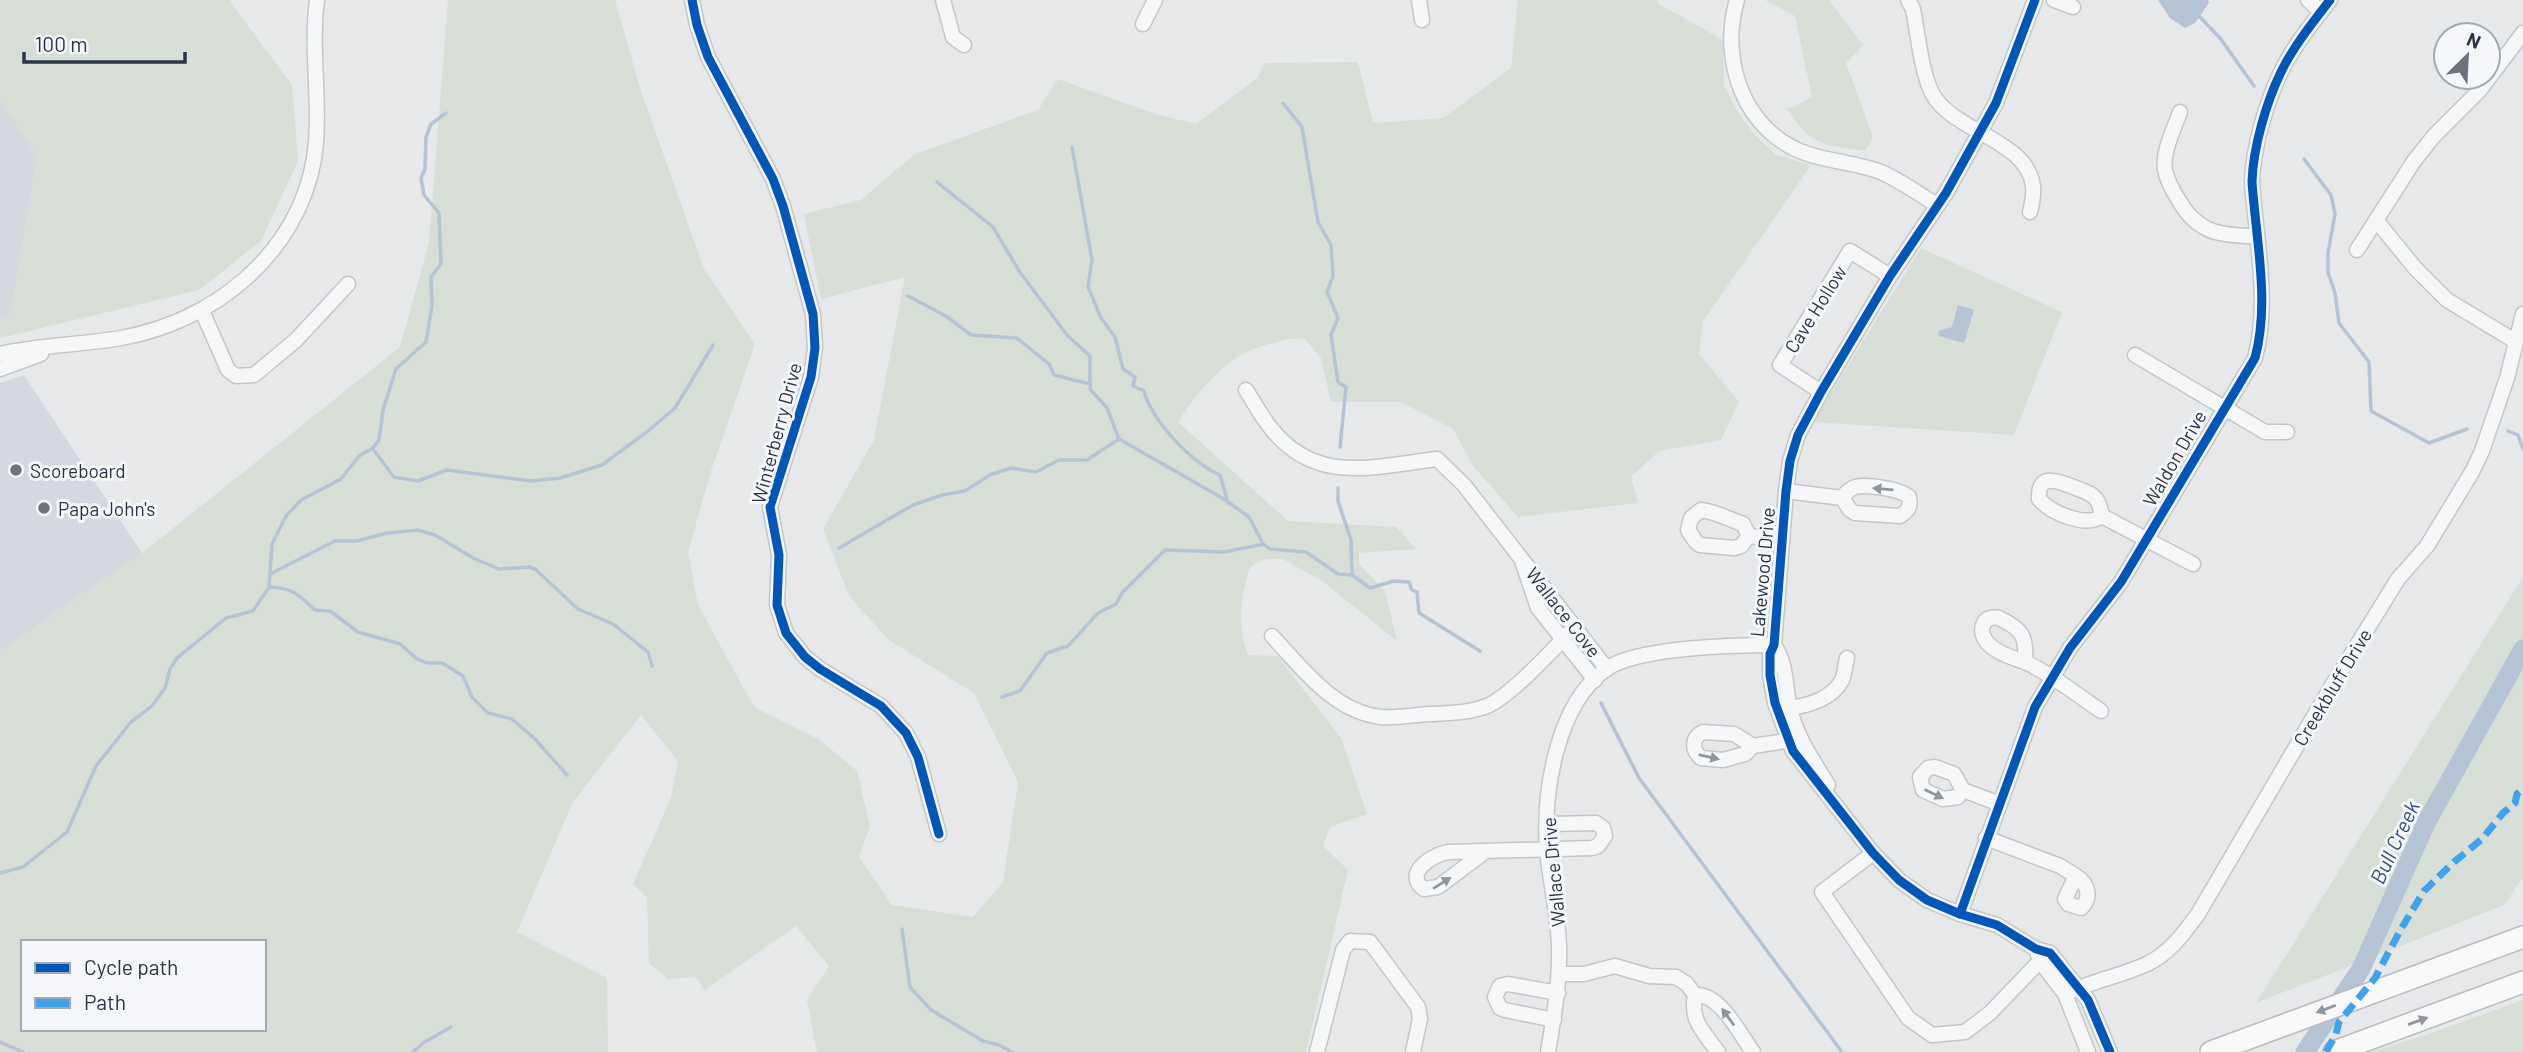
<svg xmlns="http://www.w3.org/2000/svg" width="2523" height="1052" viewBox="0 0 2523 1052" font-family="Barlow,sans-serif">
  <rect width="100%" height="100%" fill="#e6e8ea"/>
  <g fill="#d4d7dd">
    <polygon points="0,100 37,156 10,317 0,319"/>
    <polygon points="24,375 142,553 0,651 0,383"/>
  </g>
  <g fill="#d6ded6" fill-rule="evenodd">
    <polygon points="0,0 231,0 231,3 292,85 298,161 261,241 199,290 0,338 0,319 10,316 37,156 0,100"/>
    <path d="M448 0H615L640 88 704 269 755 344 711 471 688 552 698 605 754 707 820 740 857 771 870 826 859 857 892 905 973 917 1003 882 1018 782 974 693 889 640 849 596 823 529 874 440 905 277 821 299 804 214 861 200 915 154 1038 110 1058 79 1155 114 1196 124 1257 78 1265 63 1358 62 1373 123 1443 118 1511 68 1518 0H1658L1657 3 1723 40 1724 85 1737 111 1755 135 1776 155 1811 165 1703 321 1699 354 1739 402 1721 440 1659 451 1631 477 1638 503 1518 517 1474 467 1453 429 1401 402H1331L1321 358 1305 339C1294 337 1284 340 1273 343 1228 353 1202 386 1178 422L1288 521 1396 527 1416 549 1359 553V564L1385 591 1397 641 1322 581 1283 559H1265L1250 567C1240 599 1237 623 1248 655L1277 656 1341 738 1367 814 1330 827 1323 846 1348 870 1306 1052H817L807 1000 829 966 796 926 705 990 695 977 668 979 649 963 647 898 633 884 671 798 678 761 641 715 573 802 517 932 607 978 608 1052H0V651L142 553 400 347 429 243ZM23 942H264V1029H23Z"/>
    <path d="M1765 0H1829L1863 45 1846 63 1873 137 1865 151C1821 143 1813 148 1787 108L1794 107 1812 97 1795 16Z"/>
    <polygon points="1921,248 2062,312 2014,435 1813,422"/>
    <polygon points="2523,577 2523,877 2504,905 2256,1003"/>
    <polygon points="2523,1000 2523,1052 2371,1052 2426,1035"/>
  </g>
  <g fill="#b4c4d5">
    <polygon points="2158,0 2208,0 2209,3 2195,23 2185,28 2170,18"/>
    <polygon points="1958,305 1974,310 1964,343 1939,336 1938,331 1952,327"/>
  </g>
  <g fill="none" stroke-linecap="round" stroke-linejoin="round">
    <g stroke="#b4c4d5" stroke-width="3.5">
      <polyline points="2197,14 2220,38 2254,86"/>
      <polyline points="1283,103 1302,127 1318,222 1331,245 1333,276 1327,292 1338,318 1331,335 1338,382 1346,387 1340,447"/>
      <path d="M1072 147 1092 260 1088 287 1101 318 1115 337 1123 369 1135 377 1133 386 1144 391C1152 421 1192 463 1220 475L1228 503"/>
      <polyline points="2304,159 2331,195 2335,214 2328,253 2328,272 2335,293 2339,323 2369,362 2371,411 2429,443 2467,429"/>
      <polyline points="937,182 993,227 1019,271 1067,335 1090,356 1090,389 1107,408 1119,439 1224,499 1249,517 1263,544 1270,549 1306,552 1338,574 1352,575 1370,588 1394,581 1409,582 1412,590 1417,592 1419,613 1480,651"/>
      <polyline points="908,296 946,316 971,335 1017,338 1049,364 1054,375 1090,384"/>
      <polyline points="2508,431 2518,435 2523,449"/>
      <polyline points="373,449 394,477 418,481 447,470 531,481 560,478 602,465 648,431 675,408 713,345"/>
      <polyline points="1338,488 1338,501 1351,540 1352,575"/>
      <polyline points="839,548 913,505 942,495 965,491 990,475 1011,468 1036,472 1059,460 1087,460 1119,439"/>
      <polyline points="270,574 335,541 357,541 387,533 418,530 435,535 475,559 499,569 529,567 535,569 578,609 613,624 648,652 652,666"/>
      <path d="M269 587C293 588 298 594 315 610L330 611 358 632 400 644 417 659 427 663H442L463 676 472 697 488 713 512 719 535 739 567 775"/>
      <polyline points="1002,697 1020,691 1047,653 1068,646 1098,613 1116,604 1122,593 1165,550 1225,552 1263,544"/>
      <polyline points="1601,703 1639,778 1842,1052"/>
      <polyline points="0,873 23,867 67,832 96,766 131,722 152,706 165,688 170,669 177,658 226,618 253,611 269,587 272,544 286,516 301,500 341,479 359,456 373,448 379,440 383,410 396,369 426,342 432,306 431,277 441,264 439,213 424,195 421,178 425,169 426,137 431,124 446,113"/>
      <polyline points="902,929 910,987 931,1010 983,1041 999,1045 1012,1052"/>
      <polyline points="0,1042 23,1052"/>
      <polyline points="413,1052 423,1043 451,1027"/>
    </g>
    <polyline stroke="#b4c4d5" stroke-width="19" points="2305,1052 2361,969 2426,823 2523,649"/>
    <g stroke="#c4c6c8" stroke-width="17">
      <g id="minor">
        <polyline points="692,0 697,25 708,57 773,179 783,206 813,314 815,348 811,377 770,507 779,555 777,605 786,633 805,657 820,669 881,706 906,733 918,757 939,834"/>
        <polyline points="943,0 953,37 964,45"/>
        <polyline points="1419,0 1422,20"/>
        <path d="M1737 0C1719 60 1744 133 1808 154 1832 162 1858 163 1881 172 1901 181 1919 194 1937 205"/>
        <path d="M1908 0 1913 9C1918 34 1921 71 1932 93 1952 132 2027 139 2033 186 2034 195 2032 204 2030 212"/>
        <polyline points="2035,0 1996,103 1946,193 1890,276 1821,392 1798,435 1790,461 1786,491 1774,645 1770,654 1770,675 1775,703 1793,751 1873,853 1899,880 1927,900 1960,914 1997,925 2036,949 2050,953 2088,1000 2110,1052"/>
        <polyline points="2054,0 2073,7"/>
        <polyline points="2308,0 2321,12"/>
        <polyline points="1143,24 1155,0"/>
        <path d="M2180 112C2174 129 2162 152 2165 170 2167 180 2173 191 2178 199 2197 233 2220 236 2256 236"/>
        <polyline points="2376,220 2415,268 2447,300 2515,341"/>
        <polyline points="2357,250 2414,161 2434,136 2479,91 2523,33"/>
        <polyline points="202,311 228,370 236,376 254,375 296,340 348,284"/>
        <path d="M0 354C39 345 81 345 121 338 213 322 297 255 314 159 322 108 310 52 317 0"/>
        <polyline points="2135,355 2265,432 2287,432"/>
        <polyline points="0,369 41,354"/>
        <path d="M1246 390C1253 401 1259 412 1267 423 1312 486 1371 467 1437 459L1464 485 1607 669"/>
        <polyline points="1821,392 1780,365 1850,251 1890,276"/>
        <path d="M1786 491 1842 498 1850 510 1855 513 1900 516C1908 511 1911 507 1909 497 1901 489 1866 484 1855 487 1849 489 1845 494 1842 498"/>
        <path d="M1701 510C1717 512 1728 519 1743 524L1749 536 1741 546 1734 548 1700 545 1696 542 1688 530 1691 518Z"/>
        <path d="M2102 516C2086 528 2051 513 2039 499 2037 471 2060 482 2076 488 2083 491 2092 493 2096 499 2100 504 2101 511 2102 516L2193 564"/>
        <polyline points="1749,536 1782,540"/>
        <polyline points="1523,564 1538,608 1595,680"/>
        <path d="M1272 636C1302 668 1334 712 1381 717 1397 718 1414 715 1429 714 1449 713 1469 713 1487 706 1512 695 1554 648 1575 627"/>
        <path d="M1774 645C1787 663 1785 687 1790 708 1796 737 1813 760 1828 785"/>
        <path d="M2025 662C2027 636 2022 629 1999 618 1993 617 1987 617 1984 623 1979 632 1985 642 1992 647 2003 656 2015 658 2027 663 2053 675 2077 695 2101 711"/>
        <path d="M1782 709C1803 707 1831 701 1842 680 1845 674 1845 665 1847 658"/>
        <path d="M1753 746 1734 734 1703 732C1691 738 1692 750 1701 758L1723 760 1745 754 1753 746 1799 739"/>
        <polyline points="1963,790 1958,797 1943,799 1923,790 1920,777 1928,768 1935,767 1954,774 1963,790 2000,804"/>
        <path d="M1986 838 2060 866 2076 876 2065 899 2068 904 2081 908C2092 898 2088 883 2076 876"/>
        <path d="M1486 851 1438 887 1424 889C1403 874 1431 855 1448 852L1592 848 1598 846 1605 836 1603 828 1596 823 1547 824"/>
        <polyline points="1873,853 1822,892 1908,1018 1932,1035 1965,1032 1990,1013 2040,961"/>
        <path d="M1960 914 2035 707 2070 648 2121 582 2255 358C2270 303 2256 239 2252 182 2253 148 2266 103 2281 72 2293 47 2313 22 2330 0"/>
        <polyline points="2038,955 2040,961 2065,994 2088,1052"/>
        <path d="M1559 974H1584L1615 966 1649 976 1676 977 1687 984 1695 995C1690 1021 1703 1031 1718 1052"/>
        <path d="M2065 994C2091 981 2121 976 2147 964 2170 953 2184 933 2198 914L2333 684 2398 579 2427 546 2472 472 2482 451 2507 378 2523 314"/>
        <path d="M1695 995C1720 993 1739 1033 1753 1052"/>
        <polyline points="1554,1020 1505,1010 1500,1008 1495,997 1500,986 1508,984 1558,993"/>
        <polyline points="1317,1052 1343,950 1350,941 1370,942 1418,1007 1420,1019 1413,1052"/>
        <path d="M1548 1052C1554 1016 1560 982 1559 946 1558 914 1550 882 1547 850 1543 793 1556 705 1606 669 1638 647 1735 645 1774 645"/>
      </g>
    </g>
    <g stroke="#b8bbbf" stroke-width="24">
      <g id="highway">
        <polyline points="2211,1052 2523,937"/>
        <polyline points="2334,1052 2523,982"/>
      </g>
    </g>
    <use href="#minor" stroke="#f5f6f7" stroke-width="14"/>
    <use href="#highway" stroke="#f8f8f8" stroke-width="21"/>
    <polyline stroke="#3ea3ec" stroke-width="7" stroke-dasharray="14 7" stroke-linecap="butt" points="2326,1052 2336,1034 2339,1022 2375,978 2401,929 2424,891 2454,862 2482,839 2503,813 2515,803 2517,794 2523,789"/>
    <g stroke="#f4f6f9" stroke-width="13">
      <g id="cycleway">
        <polyline points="692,0 697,25 708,57 773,179 783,206 813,314 815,348 811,377 770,507 779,555 777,605 786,633 805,657 820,669 881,706 906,733 918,757 939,834"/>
        <polyline points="2035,0 1996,103 1946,193 1890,276 1821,392 1798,435 1790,461 1786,491 1774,645 1770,654 1770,675 1775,703 1793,751 1873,853 1899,880 1927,900 1960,914 1997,925 2036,949 2050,953 2088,1000 2110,1052"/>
        <path d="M1960 914 2035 707 2070 648 2121 582 2255 358C2270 303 2256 239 2252 182 2253 148 2266 103 2281 72 2293 47 2313 22 2330 0"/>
      </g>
    </g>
    <use href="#cycleway" stroke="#0057b8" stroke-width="9"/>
  </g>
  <defs><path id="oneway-solid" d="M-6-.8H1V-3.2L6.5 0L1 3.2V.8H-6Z" transform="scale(1.75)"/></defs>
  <g fill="#90959e">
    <use href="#oneway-solid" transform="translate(1883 489) rotate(-175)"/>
    <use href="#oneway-solid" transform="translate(1709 757) rotate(13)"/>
    <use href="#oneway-solid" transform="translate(1934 794) rotate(26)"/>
    <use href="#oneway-solid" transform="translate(1442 883) rotate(-32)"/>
    <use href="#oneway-solid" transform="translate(1728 1017) rotate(-126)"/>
  </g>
  <g fill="#92969e">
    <use href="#oneway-solid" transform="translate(2326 1009) rotate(159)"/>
    <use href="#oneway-solid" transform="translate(2418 1021) rotate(-20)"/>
  </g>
  <g fill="#6c737f" stroke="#f4f6f9" stroke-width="2.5">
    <circle cx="16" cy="470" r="7"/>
    <circle cx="44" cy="508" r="7"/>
  </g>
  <g text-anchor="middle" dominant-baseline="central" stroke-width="6" stroke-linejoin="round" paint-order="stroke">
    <g font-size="19" fill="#2b3445" stroke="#f4f6f9">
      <text transform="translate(1815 309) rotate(-58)">Cave Hollow</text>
      <text transform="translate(776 433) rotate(-75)">Winterberry Drive</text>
      <text transform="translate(2174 458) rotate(-60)">Waldon Drive</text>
      <text transform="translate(1762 572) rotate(-85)">Lakewood Drive</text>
      <text transform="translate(1564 612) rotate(52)">Wallace Cove</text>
      <text transform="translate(2332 687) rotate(-59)">Creekbluff Drive</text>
      <text transform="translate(1553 872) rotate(-95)">Wallace Drive</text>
    </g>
    <g font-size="19" fill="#2b3445" stroke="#f4f6f9" text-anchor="start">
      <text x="30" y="470">Scoreboard</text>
      <text x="58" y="508">Papa John's</text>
    </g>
    <g font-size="21" font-style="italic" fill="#34527a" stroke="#f4f6f9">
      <text transform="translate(2394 842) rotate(-65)">Bull Creek</text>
    </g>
  </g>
  <rect x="21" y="940" width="245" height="91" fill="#f4f6f9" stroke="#a4a8b1" stroke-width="2"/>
  <rect x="35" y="963" width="35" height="10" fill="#0057b8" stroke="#a4a8b1" stroke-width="2"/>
  <text x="84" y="975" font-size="21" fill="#2b3445">Cycle path</text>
  <rect x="35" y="998" width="35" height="10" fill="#3ea3ec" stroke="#a4a8b1" stroke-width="2"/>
  <text x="84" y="1010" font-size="21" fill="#2b3445">Path</text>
  <g transform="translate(2467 56) rotate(24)"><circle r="33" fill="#f4f6f9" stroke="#a4a8b1" stroke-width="2"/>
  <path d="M0-5L12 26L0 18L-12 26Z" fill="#6c737f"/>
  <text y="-10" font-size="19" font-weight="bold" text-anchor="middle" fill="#2b3445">N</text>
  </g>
  <path d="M24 52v10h161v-10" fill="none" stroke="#2b3445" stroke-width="3.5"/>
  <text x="35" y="52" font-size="21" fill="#2b3445" stroke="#f4f6f9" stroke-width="5" paint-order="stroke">100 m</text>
</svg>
